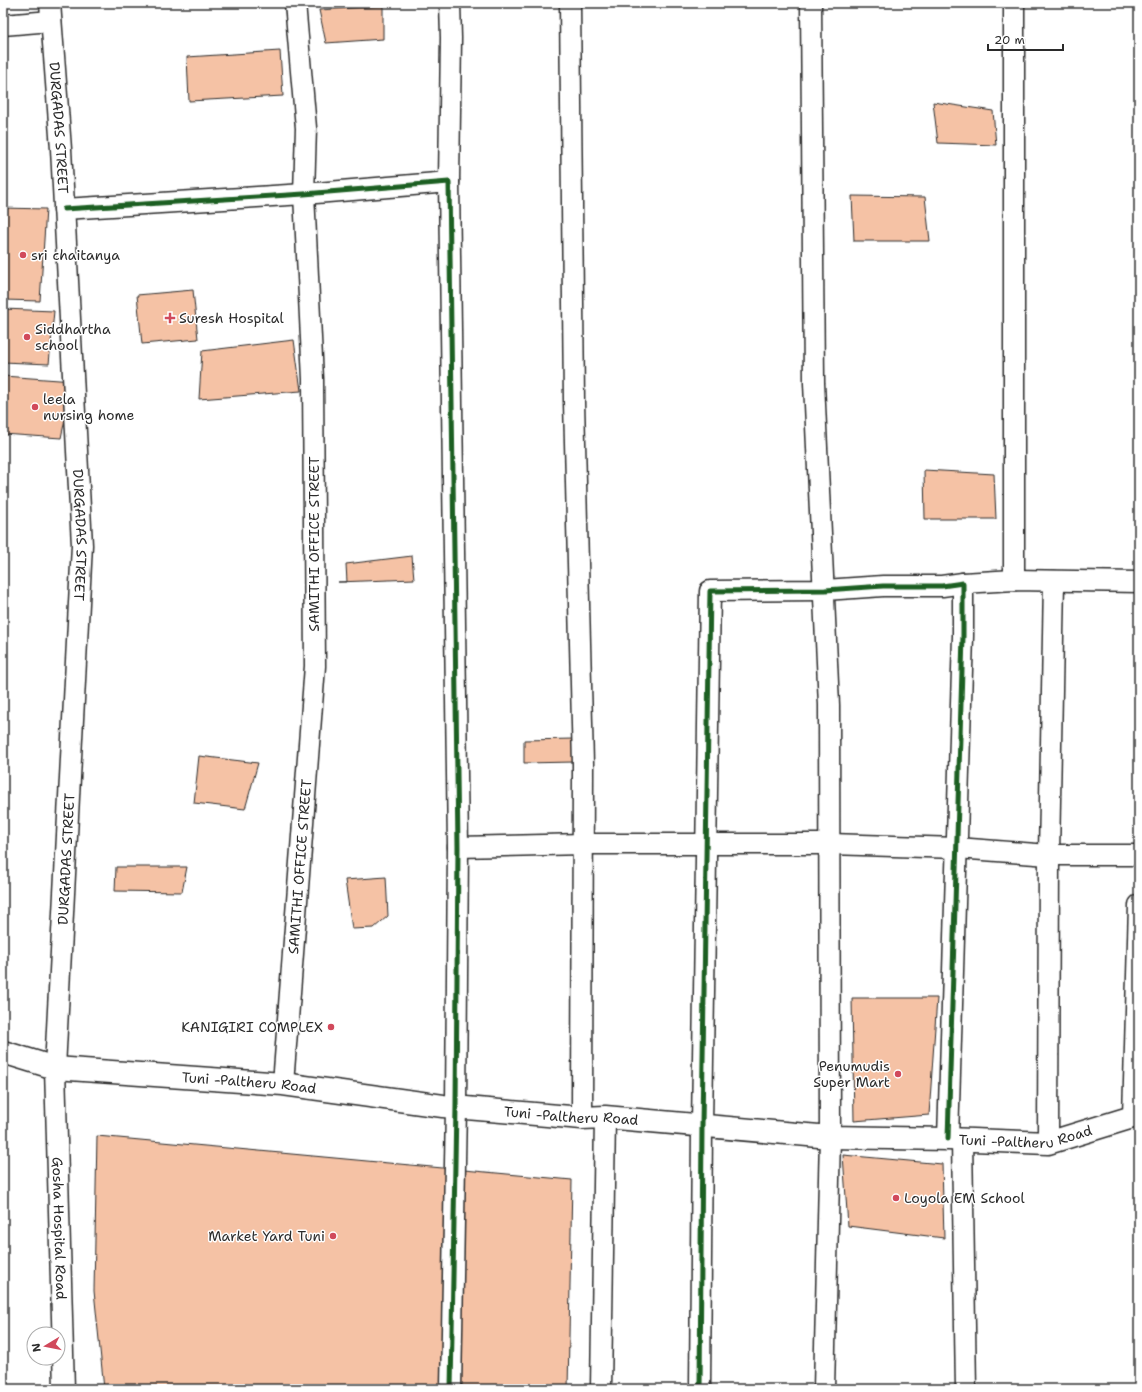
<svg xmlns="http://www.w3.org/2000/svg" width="1142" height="1392" viewBox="0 0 1142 1392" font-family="'Shantell Sans',sans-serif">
  <rect width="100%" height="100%" fill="#fff"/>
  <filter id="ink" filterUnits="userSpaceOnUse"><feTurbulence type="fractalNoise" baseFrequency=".025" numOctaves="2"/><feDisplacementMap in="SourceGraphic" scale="8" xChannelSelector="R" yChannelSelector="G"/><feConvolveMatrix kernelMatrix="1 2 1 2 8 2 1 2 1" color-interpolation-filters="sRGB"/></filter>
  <g filter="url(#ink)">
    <g fill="#f5c2a5" stroke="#2b2b2b">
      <polygon points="383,6 383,39 326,43 319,10"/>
      <polygon points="280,51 283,96 189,101 187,57"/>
      <polygon points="933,102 993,111 996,145 938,143"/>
      <polygon points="852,196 925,197 930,241 854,241"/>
      <polygon points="3,208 46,209 40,301 3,300"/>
      <polygon points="193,290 198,339 142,344 137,295"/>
      <polygon points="3,309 54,311 49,364 3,362"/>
      <polygon points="294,340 301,391 199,399 202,351"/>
      <polygon points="3,376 73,381 61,438 3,434"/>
      <polygon points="924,470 994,474 996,519 925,519"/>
      <polygon points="412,556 414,579 338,582 347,582 346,564"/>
      <polygon points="573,739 574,762 524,763 524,740"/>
      <polygon points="199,756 258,763 245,809 194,803"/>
      <polygon points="116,867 187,867 182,892 115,891"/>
      <polygon points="386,877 388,916 374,928 352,929 345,880"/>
      <polygon points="852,998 937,998 929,1115 854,1121"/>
      <polygon points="97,1136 572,1180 568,1389 104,1389 94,1291"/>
      <polygon points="843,1155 942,1164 944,1238 848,1226"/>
    </g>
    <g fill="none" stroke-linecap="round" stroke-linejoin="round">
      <g stroke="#2b2b2b" stroke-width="23">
        <g id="minor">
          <path id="s1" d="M50 3 61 149 82 545 55 1068 64 1389"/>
          <polyline points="570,3 574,402 583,764 582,1118"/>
          <polyline points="811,3 814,383 829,705 830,1137 824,1389"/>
          <polyline points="1014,3 1014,580"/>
          <polyline points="3,25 51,21"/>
          <polyline points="449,182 451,38 450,3"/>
          <polyline points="64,209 304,194 449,182 458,847 456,1107 451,1389"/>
          <polyline points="963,583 1014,580 1139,582"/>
          <polyline points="458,847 583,844 830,844 957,848 1049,855 1139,855"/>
          <path id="s2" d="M283 1084 315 666 313 379 304 194 306 128 295 3"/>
          <polyline points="1133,1117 1139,905"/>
          <polyline points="962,1140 966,1389"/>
          <polyline points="1048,1143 1049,855 1054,581"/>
          <polyline points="601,1389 605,1117"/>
          <polyline points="700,1389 702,1126 710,591 825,590 883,586 942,586 963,583 963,636 948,1139"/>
        </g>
      </g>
      <g stroke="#2b2b2b" stroke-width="25">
        <g id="tertiary">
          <path id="s3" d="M3 1052 55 1068 283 1084 443 1106 582 1118 605 1117 830 1137 948 1139 1048 1143 1139 1115"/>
        </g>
      </g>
      <use href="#minor" stroke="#fff" stroke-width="20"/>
      <use href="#tertiary" stroke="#fff" stroke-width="22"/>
      <g stroke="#fff" stroke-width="8">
        <g id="cycleway">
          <polyline points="64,209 304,194 449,182 458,847 456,1107 451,1389"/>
          <polyline points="700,1389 702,1126 710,591 825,590 883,586 942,586 963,583 963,636 948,1139"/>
        </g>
      </g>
      <use href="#cycleway" stroke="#1b5e20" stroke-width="5"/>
    </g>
  </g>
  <g fill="#d1495b" stroke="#fff" stroke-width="1.5">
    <circle cx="23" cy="255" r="4"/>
    <path d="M168 312h4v4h4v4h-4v4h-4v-4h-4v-4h4z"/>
    <circle cx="27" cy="337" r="4"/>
    <circle cx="35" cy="407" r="4"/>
    <circle cx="331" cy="1027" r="4"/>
    <circle cx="898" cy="1074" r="4"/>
    <circle cx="896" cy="1198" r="4"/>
    <circle cx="333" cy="1236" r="4"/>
  </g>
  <g text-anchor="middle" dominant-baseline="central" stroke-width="3" stroke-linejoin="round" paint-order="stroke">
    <g font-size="14" fill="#2b2b2b" stroke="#fff">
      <text stroke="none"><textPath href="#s1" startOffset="125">DURGADAS STREET</textPath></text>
      <text stroke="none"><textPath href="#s1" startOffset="533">DURGADAS STREET</textPath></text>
      <text transform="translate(314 544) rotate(-90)">SAMITHI OFFICE STREET</text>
      <text transform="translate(66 859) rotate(-87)">DURGADAS STREET</text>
      <text stroke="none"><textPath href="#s2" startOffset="218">SAMITHI OFFICE STREET</textPath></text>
      <text stroke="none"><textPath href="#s3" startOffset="249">Tuni -Paltheru Road</textPath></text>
      <text stroke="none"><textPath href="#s3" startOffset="573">Tuni -Paltheru Road</textPath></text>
      <text stroke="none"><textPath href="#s3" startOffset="1029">Tuni -Paltheru Road</textPath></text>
      <text stroke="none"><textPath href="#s1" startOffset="1227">Gosha Hospital Road</textPath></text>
    </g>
    <g font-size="14" fill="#2b2b2b" stroke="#fff" text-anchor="start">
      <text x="31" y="255">sri chaitanya</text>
      <text x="179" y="318">Suresh Hospital</text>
      <text x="35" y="329">Siddhartha<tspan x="35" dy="16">school</tspan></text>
      <text x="43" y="399">leela<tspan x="43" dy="16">nursing home</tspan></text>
      <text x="323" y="1027" text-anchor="end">KANIGIRI COMPLEX</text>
      <text x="890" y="1066" text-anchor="end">Penumudis<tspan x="890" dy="16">Super Mart</tspan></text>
      <text x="904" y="1198">Loyola EM School</text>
      <text x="325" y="1236" text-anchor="end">Market Yard Tuni</text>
    </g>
  </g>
  <rect width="1142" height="1392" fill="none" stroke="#fff" stroke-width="16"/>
  <rect x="8" y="8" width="1126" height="1376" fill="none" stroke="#2b2b2b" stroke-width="1.5" filter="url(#ink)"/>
  <g transform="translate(46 1346) rotate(260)"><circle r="19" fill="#ffffff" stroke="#aaaaaa"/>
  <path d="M0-3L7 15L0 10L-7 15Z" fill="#d1495b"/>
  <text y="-6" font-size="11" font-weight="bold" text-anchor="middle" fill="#2b2b2b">N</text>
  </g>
  <path d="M988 44v6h75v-6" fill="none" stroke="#2b2b2b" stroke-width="2"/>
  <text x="994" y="44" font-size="12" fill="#2b2b2b" stroke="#ffffff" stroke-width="3" paint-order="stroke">20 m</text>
</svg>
